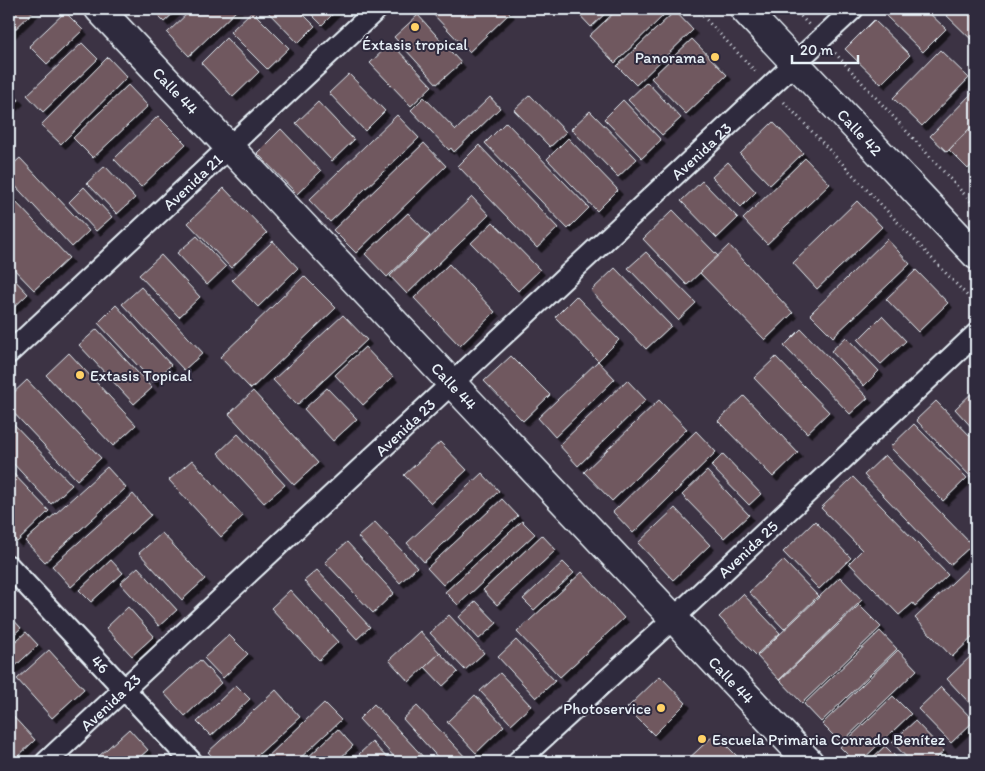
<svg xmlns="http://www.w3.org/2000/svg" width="985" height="771" viewBox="0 0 985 771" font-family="Itim,sans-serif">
  <defs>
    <filter id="shadow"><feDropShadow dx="4.5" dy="4.5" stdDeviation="0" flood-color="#0009"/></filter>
  </defs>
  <rect width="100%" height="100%" fill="#3c3344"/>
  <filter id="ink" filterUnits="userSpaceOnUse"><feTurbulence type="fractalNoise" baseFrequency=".02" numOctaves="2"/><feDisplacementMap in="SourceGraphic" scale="10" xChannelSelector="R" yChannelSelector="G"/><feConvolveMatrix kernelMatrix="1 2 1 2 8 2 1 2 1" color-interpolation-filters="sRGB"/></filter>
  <g filter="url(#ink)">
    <g fill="#6f595e" stroke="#e8f1f8" filter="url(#shadow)">
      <polygon points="9,9 34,11 9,35"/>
      <polygon points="151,9 178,9 164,22"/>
      <polygon points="192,9 238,9 189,56 167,33"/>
      <polygon points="265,9 298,9 315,26 298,43"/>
      <polygon points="306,9 338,9 322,25"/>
      <polygon points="436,9 506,9 510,13 469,52 432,13"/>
      <polygon points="574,9 610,9 591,27"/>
      <polygon points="618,9 666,9 668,11 615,63 589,36"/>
      <polygon points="889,9 925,9 946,29 923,52 884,14"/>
      <polygon points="940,9 976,9 976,44"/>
      <polygon points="252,11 289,48 267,69 230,32"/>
      <polygon points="675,11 693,30 636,85 617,66"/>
      <polygon points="65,12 83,30 47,64 29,46"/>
      <polygon points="418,15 461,63 437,84 394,37"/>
      <polygon points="874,20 910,55 881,84 845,49"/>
      <polygon points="226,38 259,72 233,97 201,63"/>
      <polygon points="692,39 727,75 686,114 651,78"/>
      <polygon points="82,43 98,59 43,112 27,95"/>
      <polygon points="391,43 432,86 411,106 370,63"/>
      <polygon points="940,50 969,78 922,126 893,98"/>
      <polygon points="108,57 127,77 61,144 41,125"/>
      <polygon points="349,74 385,111 365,131 329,93"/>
      <polygon points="647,82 681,118 662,135 628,100"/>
      <polygon points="128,85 148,106 93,158 73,138"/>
      <polygon points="9,89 19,100 9,109"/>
      <polygon points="976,89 976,122 947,152 930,136"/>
      <polygon points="530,95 566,132 550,147 514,110"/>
      <polygon points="424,97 456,130 490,97 500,108 454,152 451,148 449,150 411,110"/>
      <polygon points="623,100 661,140 642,158 604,119"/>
      <polygon points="318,102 354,140 332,161 296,123"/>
      <polygon points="590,111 637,159 618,177 571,129"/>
      <polygon points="397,115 419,138 330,222 309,200"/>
      <polygon points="158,116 186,144 141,187 114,159"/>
      <polygon points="506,122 589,208 568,229 485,143"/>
      <polygon points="773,122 803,153 770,185 740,154"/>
      <polygon points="976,122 976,160 968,169 949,150"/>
      <polygon points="281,129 321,171 297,194 257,153"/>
      <polygon points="568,138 618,190 597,211 547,159"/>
      <polygon points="424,143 446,166 356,253 333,230"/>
      <polygon points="479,145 558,228 537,248 458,166"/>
      <polygon points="20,158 89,231 72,247 9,179 9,168"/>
      <polygon points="805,158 830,184 767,244 743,219"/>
      <polygon points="728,162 756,192 741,207 712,177"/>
      <polygon points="105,166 135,198 117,214 87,183"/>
      <polygon points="702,181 738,218 717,238 681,201"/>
      <polygon points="84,187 112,217 96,231 69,202"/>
      <polygon points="224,188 267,233 231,268 188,223"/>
      <polygon points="9,192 16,200 9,207"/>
      <polygon points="472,197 489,215 407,294 390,276"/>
      <polygon points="15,201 69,258 34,290 9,264 9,207"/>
      <polygon points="857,201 882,227 817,289 793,263"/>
      <polygon points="673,210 718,256 687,285 643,239"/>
      <polygon points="408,213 430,236 387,277 365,254"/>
      <polygon points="493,222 540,270 518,291 471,243"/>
      <polygon points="197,236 226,267 207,285 177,253"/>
      <polygon points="887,239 910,264 833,337 810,314"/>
      <polygon points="273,241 298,268 258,307 232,280"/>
      <polygon points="729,245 793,313 765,340 700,273"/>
      <polygon points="646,252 696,303 678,320 628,268"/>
      <polygon points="161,255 200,297 179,317 139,275"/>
      <polygon points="449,264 495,312 460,346 414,298"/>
      <polygon points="615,268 671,326 646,349 591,291"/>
      <polygon points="916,270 948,303 918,332 886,299"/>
      <polygon points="9,274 28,294 9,312"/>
      <polygon points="304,276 336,308 251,389 220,357"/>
      <polygon points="141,287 203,353 184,370 122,304"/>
      <polygon points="576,296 619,340 598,361 555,317"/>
      <polygon points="116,305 171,365 153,382 98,323"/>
      <polygon points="343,315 367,340 297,405 273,380"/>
      <polygon points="882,316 906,341 881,364 858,340"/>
      <polygon points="97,329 152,388 134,404 79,345"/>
      <polygon points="801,329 868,398 850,414 784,346"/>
      <polygon points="846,337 879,371 864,386 831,351"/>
      <polygon points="365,347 393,377 363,405 335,375"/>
      <polygon points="69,353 136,425 113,446 46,375"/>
      <polygon points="511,356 550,395 523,421 484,381"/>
      <polygon points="776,357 829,412 807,433 754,378"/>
      <polygon points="598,361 615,379 555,437 538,418"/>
      <polygon points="27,380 101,458 77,480 9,408 9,397"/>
      <polygon points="627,380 646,400 578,466 559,445"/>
      <polygon points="327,388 357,419 333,441 304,409"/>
      <polygon points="976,389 976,432 955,409"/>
      <polygon points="253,391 318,463 294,485 229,414"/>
      <polygon points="744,396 798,453 773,477 718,421"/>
      <polygon points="659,400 687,429 612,501 584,472"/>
      <polygon points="936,401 976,442 976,474 972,478 916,420"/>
      <polygon points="9,419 72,485 51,504 9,459"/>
      <polygon points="914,424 967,478 943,501 890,447"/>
      <polygon points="696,431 716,452 633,533 613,512"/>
      <polygon points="238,434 285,485 264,503 218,453"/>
      <polygon points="440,442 467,470 431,503 404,475"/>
      <polygon points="723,454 761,494 749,505 711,466"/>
      <polygon points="885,455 972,545 950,565 864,475"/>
      <polygon points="192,460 243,516 221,537 169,480"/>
      <polygon points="107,467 126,488 45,562 25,541"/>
      <polygon points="9,469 49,511 17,542 9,534"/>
      <polygon points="707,471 749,515 724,538 682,495"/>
      <polygon points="482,473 499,491 424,562 407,543"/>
      <polygon points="853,477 948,575 915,606 913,603 899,615 849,563 862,550 821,508"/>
      <polygon points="133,494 151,515 71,587 52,566"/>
      <polygon points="502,499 518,516 443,585 427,568"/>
      <polygon points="675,508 710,545 673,580 638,543"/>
      <polygon points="522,521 535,534 458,605 445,592"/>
      <polygon points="815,521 851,558 819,589 783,552"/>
      <polygon points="375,522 417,567 400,583 358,537"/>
      <polygon points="162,533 205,579 182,600 139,553"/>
      <polygon points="542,535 556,550 497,605 483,590"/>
      <polygon points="347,542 394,593 373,613 325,562"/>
      <polygon points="111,560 123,573 91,602 79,590"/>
      <polygon points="783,560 818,596 784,629 749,592"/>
      <polygon points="563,562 574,573 534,610 523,599"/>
      <polygon points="972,564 976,568 976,634 952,657 915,618"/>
      <polygon points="138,567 177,610 159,626 120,583"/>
      <polygon points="317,570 370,627 357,639 304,581"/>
      <polygon points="582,572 624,618 560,677 517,632"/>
      <polygon points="840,577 862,600 779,680 757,656"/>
      <polygon points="290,590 338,642 319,660 271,608"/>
      <polygon points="743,594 780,633 756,655 719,617"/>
      <polygon points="476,601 497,623 479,639 459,617"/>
      <polygon points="859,605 881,627 802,703 780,680"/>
      <polygon points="128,607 154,636 132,656 106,628"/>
      <polygon points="9,615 21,628 9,639"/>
      <polygon points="449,615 484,653 465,670 430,633"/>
      <polygon points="420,631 440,653 409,682 389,660"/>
      <polygon points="880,631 897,649 821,722 804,704"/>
      <polygon points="26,632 38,645 9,672 9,647"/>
      <polygon points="229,635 248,654 223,678 204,658"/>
      <polygon points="516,640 555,681 536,698 498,657"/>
      <polygon points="49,650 84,689 52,718 17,679"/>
      <polygon points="898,650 917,670 841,743 822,724"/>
      <polygon points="975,652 976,654 976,710 947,679"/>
      <polygon points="440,653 458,672 443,686 425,667"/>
      <polygon points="200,660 221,683 185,716 164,693"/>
      <polygon points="500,673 531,706 511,724 480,691"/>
      <polygon points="660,676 686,703 654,735 627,708"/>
      <polygon points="236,685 250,699 211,736 197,722"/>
      <polygon points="941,687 974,721 951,743 918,709"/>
      <polygon points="276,690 300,717 250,762 217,762 208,752"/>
      <polygon points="475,695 504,726 476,753 447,722"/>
      <polygon points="893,696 911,714 860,762 855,762 840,747"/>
      <polygon points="324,703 341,720 296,762 262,762"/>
      <polygon points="374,704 428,762 399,762 359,719"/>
      <polygon points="417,706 468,760 466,762 442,762 403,719"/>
      <polygon points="9,712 35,740 15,759 9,752"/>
      <polygon points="915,721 944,751 932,762 911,762 892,742"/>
      <polygon points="129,729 148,750 134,762 103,762 98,757"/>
      <polygon points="338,729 353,746 336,762 303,762"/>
      <polygon points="715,734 743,762 685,762"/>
      <polygon points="372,742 391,762 366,762 359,754"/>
      <polygon points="885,746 901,762 868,762"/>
      <polygon points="158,756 164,762 150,762"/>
    </g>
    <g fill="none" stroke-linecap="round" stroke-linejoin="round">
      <g stroke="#e8f1f8" stroke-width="24">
        <g id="street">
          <path id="s1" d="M9 353 377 9"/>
          <path id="s2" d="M9 566 192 762"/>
          <path id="s3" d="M46 762 853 9"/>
          <path id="s4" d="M517 762 674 618 976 334"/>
        </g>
      </g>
      <g stroke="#e8f1f8" stroke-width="31">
        <g id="secondary">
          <path id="s5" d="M99 9 809 762"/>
          <path id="s6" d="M744 9 976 255"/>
        </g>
      </g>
      <g stroke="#e8f1f8" stroke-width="3" stroke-dasharray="1 4" stroke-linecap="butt">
        <polyline points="696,9 756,72"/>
        <polyline points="794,9 809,25"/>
        <polyline points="835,53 976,207"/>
        <polyline points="784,102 976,305"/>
      </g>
      <use href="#street" stroke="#2f2a3d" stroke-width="20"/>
      <use href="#secondary" stroke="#2f2a3d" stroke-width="28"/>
    </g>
  </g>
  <g fill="#ffd166" stroke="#2f2a3d" stroke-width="2">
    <circle cx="415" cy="27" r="5"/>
    <circle cx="715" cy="57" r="5"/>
    <circle cx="80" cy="375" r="5"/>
    <circle cx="661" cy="708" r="5"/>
    <circle cx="702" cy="739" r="5"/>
  </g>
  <g text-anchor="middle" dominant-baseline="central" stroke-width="4" stroke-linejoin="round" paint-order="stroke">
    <g font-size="16" fill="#e8f1f8" stroke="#2f2a3d" text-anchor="end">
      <text x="415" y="44" text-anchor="middle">Éxtasis tropical</text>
      <text x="705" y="57">Panorama</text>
      <text x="90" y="375" text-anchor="start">Extasis Topical</text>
      <text x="651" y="708">Photoservice</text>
      <text x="712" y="739" text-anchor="start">Escuela Primaria Conrado Benítez</text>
    </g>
    <g font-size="16" fill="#e8f1f8" stroke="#2f2a3d">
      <text stroke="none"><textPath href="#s5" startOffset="112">Calle 44</textPath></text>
      <text stroke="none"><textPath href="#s6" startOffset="169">Calle 42</textPath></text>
      <text stroke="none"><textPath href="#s3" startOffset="896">Avenida 23</textPath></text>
      <text stroke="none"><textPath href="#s1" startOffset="251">Avenida 21</textPath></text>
      <text stroke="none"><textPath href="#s5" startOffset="518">Calle 44</textPath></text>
      <text stroke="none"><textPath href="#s3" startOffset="491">Avenida 23</textPath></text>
      <text stroke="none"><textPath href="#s4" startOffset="314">Avenida 25</textPath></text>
      <text stroke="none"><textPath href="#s2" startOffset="134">46</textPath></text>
      <text stroke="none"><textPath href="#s5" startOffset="922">Calle 44</textPath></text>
      <text stroke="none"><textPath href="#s3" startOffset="88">Avenida 23</textPath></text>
    </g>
  </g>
  <rect width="985" height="771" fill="none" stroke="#2f2a3d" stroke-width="30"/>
  <rect x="15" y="15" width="955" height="741" fill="none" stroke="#e8f1f8" stroke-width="2" filter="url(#ink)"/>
  <path d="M792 55v8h66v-8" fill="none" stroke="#e8f1f8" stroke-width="2.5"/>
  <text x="800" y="55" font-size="15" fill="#e8f1f8" stroke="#2f2a3d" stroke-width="4" paint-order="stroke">20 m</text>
</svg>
